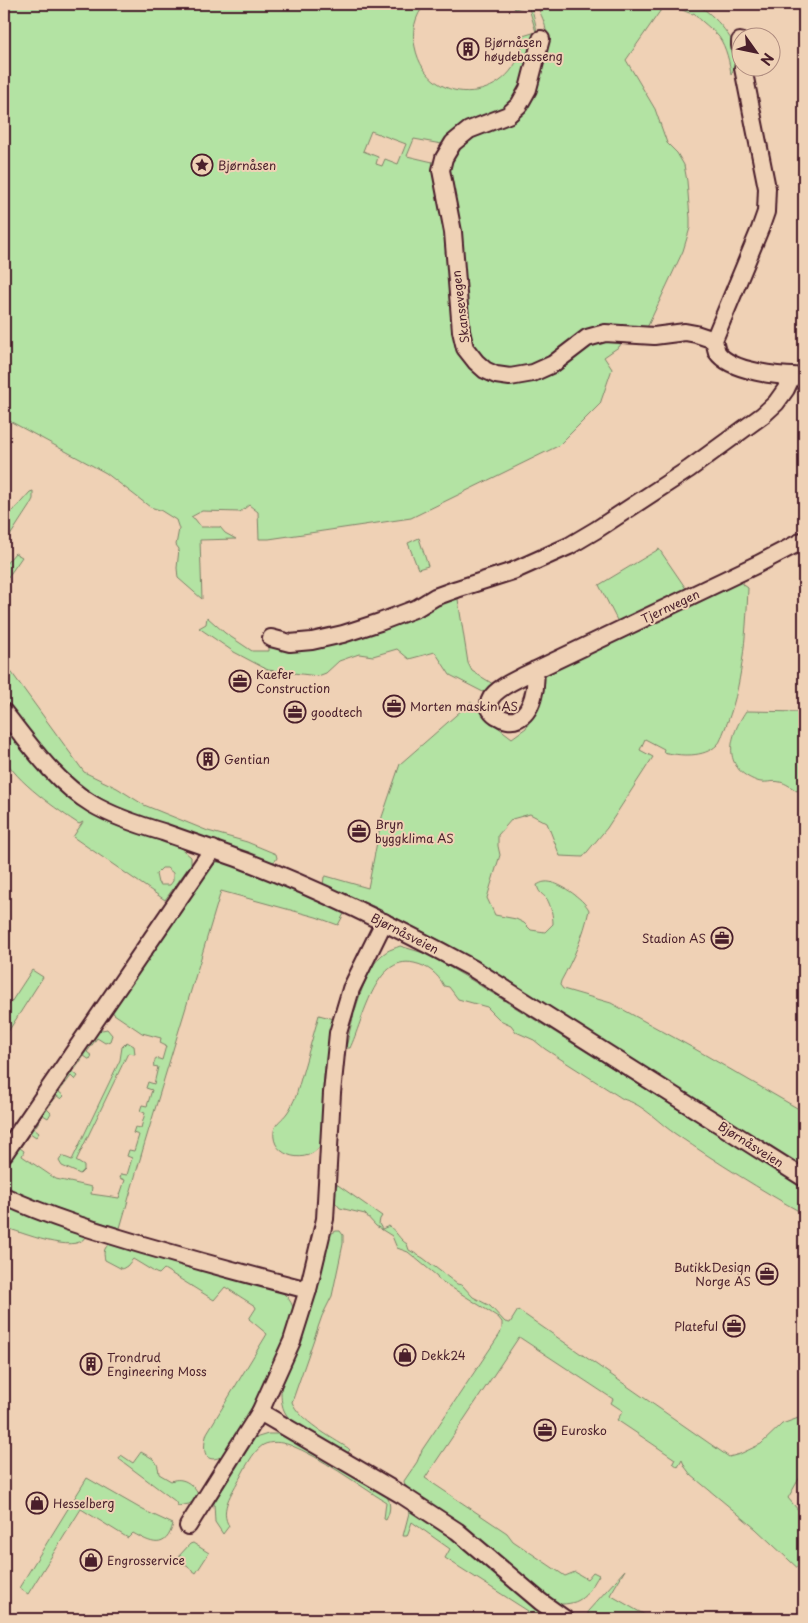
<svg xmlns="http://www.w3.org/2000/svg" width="808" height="1623" viewBox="0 0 808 1623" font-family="'Playpen Sans',sans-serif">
  <rect width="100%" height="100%" fill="#efd1b5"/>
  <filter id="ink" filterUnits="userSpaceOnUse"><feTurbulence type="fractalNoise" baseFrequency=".02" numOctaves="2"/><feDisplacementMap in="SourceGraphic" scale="10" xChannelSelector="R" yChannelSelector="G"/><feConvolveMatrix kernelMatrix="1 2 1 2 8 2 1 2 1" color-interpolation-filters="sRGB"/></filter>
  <g filter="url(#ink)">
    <g fill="#b3e3a3" stroke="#7e8167" fill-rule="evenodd">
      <path d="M4 4H425C415 16 411 32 415 47 428 112 519 104 523 36L536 32 528 5 515 9 511 4H665L626 60 655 109 667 143 677 153 684 165 687 181 690 218V228L683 251 645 332C627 330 607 326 589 333 578 338 569 349 559 356 544 368 518 378 499 372 485 368 471 355 467 342 463 331 463 317 462 305 459 271 459 236 453 203 450 187 441 171 449 155 462 126 489 131 511 117 533 103 537 74 542 50 543 45 547 38 546 32 546 25 542 17 539 10L532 9C534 18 538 31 537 39 535 57 523 104 507 112 487 122 460 125 447 145L414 139 407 156 437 163V171L445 211 452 254V278L459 343 466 358 474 366 483 373 497 379 526 378 558 366 590 340 606 336H622L620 346 604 357 612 369 600 404 558 446 411 518 269 539H259L258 512 249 505 240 512 202 511 191 517 195 519 201 527H220L225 533 236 539 200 540 202 599 178 578 177 568 179 549 176 545 179 529 176 520 160 510 150 507 106 473 4 418ZM371 131 406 144 398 164 385 159 382 166 376 164 378 157 363 151Z"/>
      <path d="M667 4C675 4 686 2 694 4 709 8 737 40 737 56 737 62 733 70 731 75 730 63 726 47 719 37 712 28 701 22 694 13L692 14Z"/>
      <polygon points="33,491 33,499 30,505 4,545 4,521 30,492"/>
      <polygon points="419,538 428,566 418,569 408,543"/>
      <polygon points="659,549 687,590 619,624 599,585"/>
      <polygon points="15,553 22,557 4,583 4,566"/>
      <path d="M740 582 748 588C746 635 743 687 724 731 722 735 721 742 717 745 704 758 680 756 663 752L664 749 645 739 640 750 653 757 607 828 583 857 560 856 547 823 530 814 512 819 498 835V846L500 855 487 898 495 915 516 919 524 923 531 930 545 932 553 924C553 916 551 906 547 899 542 893 539 894 537 885 539 884 542 882 545 882 557 880 584 899 589 910 584 935 573 959 561 981L560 985 563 989 611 1003 695 1049 804 1112V1169L447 944 373 906 323 885 324 877 326 876 368 888 382 817 400 764 471 702 487 719 512 738 526 728 529 722 544 678 550 672Z"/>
      <polygon points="457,593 468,663 472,671 493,684 483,692 450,675 435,652 409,659 397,649 373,656 359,654 339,661 326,673 318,676 268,670 234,652 199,628 206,624 207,617 225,633 252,651 269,651 269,642 279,644"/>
      <polygon points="4,662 84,772 117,788 144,805 208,831 247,842 276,854 277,858 275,861 270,863 148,819 112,805 99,798 67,776 48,757 4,698"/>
      <path d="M746 711 804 712V787L797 791C792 788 786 783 780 782 772 780 765 784 757 781 721 768 729 736 746 711Z"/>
      <path d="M4 723 42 772 177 845 191 857V864L165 900 73 837 83 822 79 824C59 811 14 780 5 758 1 750 4 732 4 723ZM162 868H167L173 873V881L170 885H161L158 883 156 874Z"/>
      <path d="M225 861 345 912 338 925 316 917 221 891C188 1003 152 1115 120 1228L74 1214 11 1192 4 1188V1165L97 1031 107 1029 112 1035 110 1041 105 1043 97 1038 87 1052 92 1056 90 1060 84 1056 73 1072 78 1076 75 1080 71 1076 59 1092 64 1096 61 1099 57 1096 47 1109 51 1113 48 1118 43 1115 34 1129 39 1133 36 1137 30 1133 20 1148 24 1151 22 1156 56 1179 92 1187 91 1194 119 1198 125 1180 120 1178 121 1174 127 1175 132 1158 127 1156 129 1150 134 1151 139 1135 133 1133 135 1127 141 1128 145 1113 140 1111 142 1105 147 1106 152 1090 146 1088 148 1082 154 1084 158 1067 153 1066 156 1058 162 1060 166 1046 160 1043 161 1038 142 1033 114 1014 112 1011 211 867 217 862Z"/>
      <path d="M400 946 427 954 473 981 804 1188V1214C761 1190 718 1163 677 1135 658 1123 645 1105 623 1099L545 1049 534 1040 516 1032 511 1025 500 1020 487 1007 458 999 449 987 444 986C438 974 428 966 414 963 375 954 363 1021 350 1048H346C351 1024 364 965 386 952 390 949 396 948 400 946Z"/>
      <polygon points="32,970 43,977 4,1038 4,1013"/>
      <path d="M319 1015 334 1019C329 1042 324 1066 323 1090 323 1105 327 1131 321 1144 310 1166 270 1158 274 1131 275 1123 283 1119 287 1113 291 1108 293 1102 296 1096Z"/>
      <polygon points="127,1042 134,1046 135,1054 128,1053 76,1161 84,1166 84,1170 80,1174 62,1166 59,1161 62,1156 72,1160 120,1060 122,1047"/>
      <path d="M335 1183 382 1216 380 1219 379 1224 382 1229 389 1226C397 1232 399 1239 407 1244L409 1250 423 1258 457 1284 462 1285 473 1297 490 1306 505 1322 510 1323 518 1310 729 1457 740 1454 761 1444 782 1424 804 1416V1470L788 1498 804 1517V1574L756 1529 691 1475 685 1467 682 1460 678 1467 673 1463 675 1459 617 1420 623 1411 611 1403 613 1399 519 1337 425 1478 507 1533 513 1541 565 1576 575 1572 587 1579 593 1572 599 1575C587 1595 582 1605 557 1604L405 1486 404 1481 417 1462 422 1450 500 1334 502 1328V1322L498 1317 438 1279 437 1276 408 1252 397 1248 392 1236 376 1226 365 1214 340 1208 334 1201Z"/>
      <path d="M4 1203 85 1233V1237C76 1255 20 1232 4 1227Z"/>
      <path d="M336 1231H340L343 1235V1244L332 1296 322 1316 292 1402C299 1420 332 1438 348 1448L350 1450 346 1454C332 1446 293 1428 286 1414 281 1407 280 1393 282 1384 288 1362 300 1341 307 1320 317 1292 324 1263 330 1234Z"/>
      <path d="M111 1243 277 1289C286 1294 294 1303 294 1314L261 1398 225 1455C203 1467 202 1449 207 1433L267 1334 249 1319 256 1308 255 1306 225 1287 214 1300 164 1269 159 1274 156 1273 133 1259 127 1266 122 1269 105 1260C103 1252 104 1247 111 1243Z"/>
      <path d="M268 1434H280L291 1438 386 1494C391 1504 391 1510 386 1520L384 1519 386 1502C357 1484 321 1457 290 1445 281 1442 271 1441 263 1445 252 1452 244 1471 237 1483 230 1496 220 1511 229 1526L223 1534 215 1522 214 1503 255 1438Z"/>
      <path d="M141 1452C153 1459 158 1459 159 1474L171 1481C183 1476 195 1485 199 1497L189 1504 178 1506 175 1501 119 1459 121 1455 133 1463Z"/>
      <path d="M87 1478 143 1510 173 1524C166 1551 151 1543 133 1533L128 1538 81 1509 28 1594 19 1588Z"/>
      <polygon points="410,1509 460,1543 552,1619 542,1619 532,1612 528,1619 523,1619 528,1611 445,1558 450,1549 412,1522 407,1536 403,1536"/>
      <polygon points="193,1543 209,1553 196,1573 180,1561 178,1557 190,1544"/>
      <polygon points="625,1570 610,1595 652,1619 588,1619 588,1611"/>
    </g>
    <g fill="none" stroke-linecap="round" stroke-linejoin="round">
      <g stroke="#4a1f2b" stroke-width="20">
        <g id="minor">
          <polyline points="541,39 528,89 519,105 508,115 469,130 453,143 444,158 441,170 453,232 461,331 465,348 476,362 485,370 496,375 510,377 533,373 553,364 587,338 605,333 654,336 685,332 696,334 714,340"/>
          <polyline points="740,41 740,46"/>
          <path d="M743 68 767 188 766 212 760 229 714 340C715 344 716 349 717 352 730 372 782 377 804 376"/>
          <polyline points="271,638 290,643 312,641 343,634 380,622 417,608 435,597 457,589 513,571 569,546 596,530 689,469 763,415 776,403 786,389 792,376"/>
          <path d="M535 670C537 686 533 712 517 719 506 724 482 712 491 698 497 688 514 681 523 676L758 564 804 540"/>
          <path d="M4 712C30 745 55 782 92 804 114 817 139 825 163 832 191 842 218 851 245 861 323 891 398 928 472 968L804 1178"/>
          <polyline points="4,1154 213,849"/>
          <path d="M4 1196C49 1217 96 1231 143 1245 198 1261 253 1276 308 1290"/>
          <polyline points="260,1412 402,1495 457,1531 541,1602 565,1619"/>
          <polyline points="188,1526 260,1412 292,1341 308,1290 325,1219 332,1093 338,1033 351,989 384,922"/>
        </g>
      </g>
      <use href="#minor" stroke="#efd1b5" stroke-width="16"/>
    </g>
  </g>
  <defs>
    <g id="building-ring" transform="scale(1.125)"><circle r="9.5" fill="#efd1b5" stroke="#4a1f2b" stroke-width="1.5"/><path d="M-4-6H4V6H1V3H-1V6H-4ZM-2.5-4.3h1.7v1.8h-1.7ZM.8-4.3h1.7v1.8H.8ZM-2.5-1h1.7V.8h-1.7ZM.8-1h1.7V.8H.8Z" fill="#4a1f2b"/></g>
    <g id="sight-ring" transform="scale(1.125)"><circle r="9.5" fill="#efd1b5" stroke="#4a1f2b" stroke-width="1.5"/><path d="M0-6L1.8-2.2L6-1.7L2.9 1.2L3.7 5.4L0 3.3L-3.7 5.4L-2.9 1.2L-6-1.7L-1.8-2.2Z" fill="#4a1f2b"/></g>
    <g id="office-ring" transform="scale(1.125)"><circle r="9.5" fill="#efd1b5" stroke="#4a1f2b" stroke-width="1.5"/><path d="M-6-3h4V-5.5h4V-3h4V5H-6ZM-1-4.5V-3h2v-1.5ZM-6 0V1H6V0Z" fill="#4a1f2b"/></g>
    <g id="shop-ring" transform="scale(1.125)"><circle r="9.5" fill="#efd1b5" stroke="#4a1f2b" stroke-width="1.5"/><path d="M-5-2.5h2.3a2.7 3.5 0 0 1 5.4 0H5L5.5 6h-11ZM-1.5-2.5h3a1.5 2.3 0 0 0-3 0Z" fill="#4a1f2b"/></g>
  </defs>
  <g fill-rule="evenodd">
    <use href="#building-ring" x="468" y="49"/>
    <use href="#sight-ring" x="202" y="165"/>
    <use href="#office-ring" x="240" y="681"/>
    <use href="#office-ring" x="394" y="706"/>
    <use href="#office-ring" x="295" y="712"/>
    <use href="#building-ring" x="208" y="759"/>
    <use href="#office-ring" x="359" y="831"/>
    <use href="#office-ring" x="722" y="938"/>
    <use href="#office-ring" x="767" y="1274"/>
    <use href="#office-ring" x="734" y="1326"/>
    <use href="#shop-ring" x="405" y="1355"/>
    <use href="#building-ring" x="91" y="1364"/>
    <use href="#office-ring" x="545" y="1430"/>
    <use href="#shop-ring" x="37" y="1503"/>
    <use href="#shop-ring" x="91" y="1560"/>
  </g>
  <g text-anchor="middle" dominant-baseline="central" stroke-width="4" stroke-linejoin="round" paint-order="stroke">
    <g font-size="12" fill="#4a1f2b" stroke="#efd1b5" text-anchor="start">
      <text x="484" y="42">Bjørnåsen<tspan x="484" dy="14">høydebasseng</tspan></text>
      <text x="218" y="165">Bjørnåsen</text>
      <text x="256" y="674">Kaefer<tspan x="256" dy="14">Construction</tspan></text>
      <text x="410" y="706">Morten maskin AS</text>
      <text x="311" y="712">goodtech</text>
      <text x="224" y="759">Gentian</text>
      <text x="375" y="824">Bryn<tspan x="375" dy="14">byggklima AS</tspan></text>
      <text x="706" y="938" text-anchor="end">Stadion AS</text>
      <text x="751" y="1267" text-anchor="end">ButikkDesign<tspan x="751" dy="14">Norge AS</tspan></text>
      <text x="718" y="1326" text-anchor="end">Plateful</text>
      <text x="421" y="1355">Dekk24</text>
      <text x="107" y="1357">Trondrud<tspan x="107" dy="14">Engineering Moss</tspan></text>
      <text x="561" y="1430">Eurosko</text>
      <text x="53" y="1503">Hesselberg</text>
      <text x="107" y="1560">Engrosservice</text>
    </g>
    <g font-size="12" fill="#4a1f2b" stroke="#efd1b5">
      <text transform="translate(460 307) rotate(-97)">Skansevegen</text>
      <text transform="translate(670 606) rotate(-25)">Tjernvegen</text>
      <text transform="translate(405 933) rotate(27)">Bjørnåsveien</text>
      <text transform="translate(751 1144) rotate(32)">Bjørnåsveien</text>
    </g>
  </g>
  <rect width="808" height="1623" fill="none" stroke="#efd1b5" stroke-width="20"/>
  <rect x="10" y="10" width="788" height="1603" fill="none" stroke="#4a1f2b" stroke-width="2" filter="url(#ink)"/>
  <g transform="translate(756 52) rotate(123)"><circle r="24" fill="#efd1b5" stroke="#ad8a7e"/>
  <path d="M0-4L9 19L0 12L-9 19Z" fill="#4a1f2b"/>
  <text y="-8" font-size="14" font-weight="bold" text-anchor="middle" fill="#4a1f2b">N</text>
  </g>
</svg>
